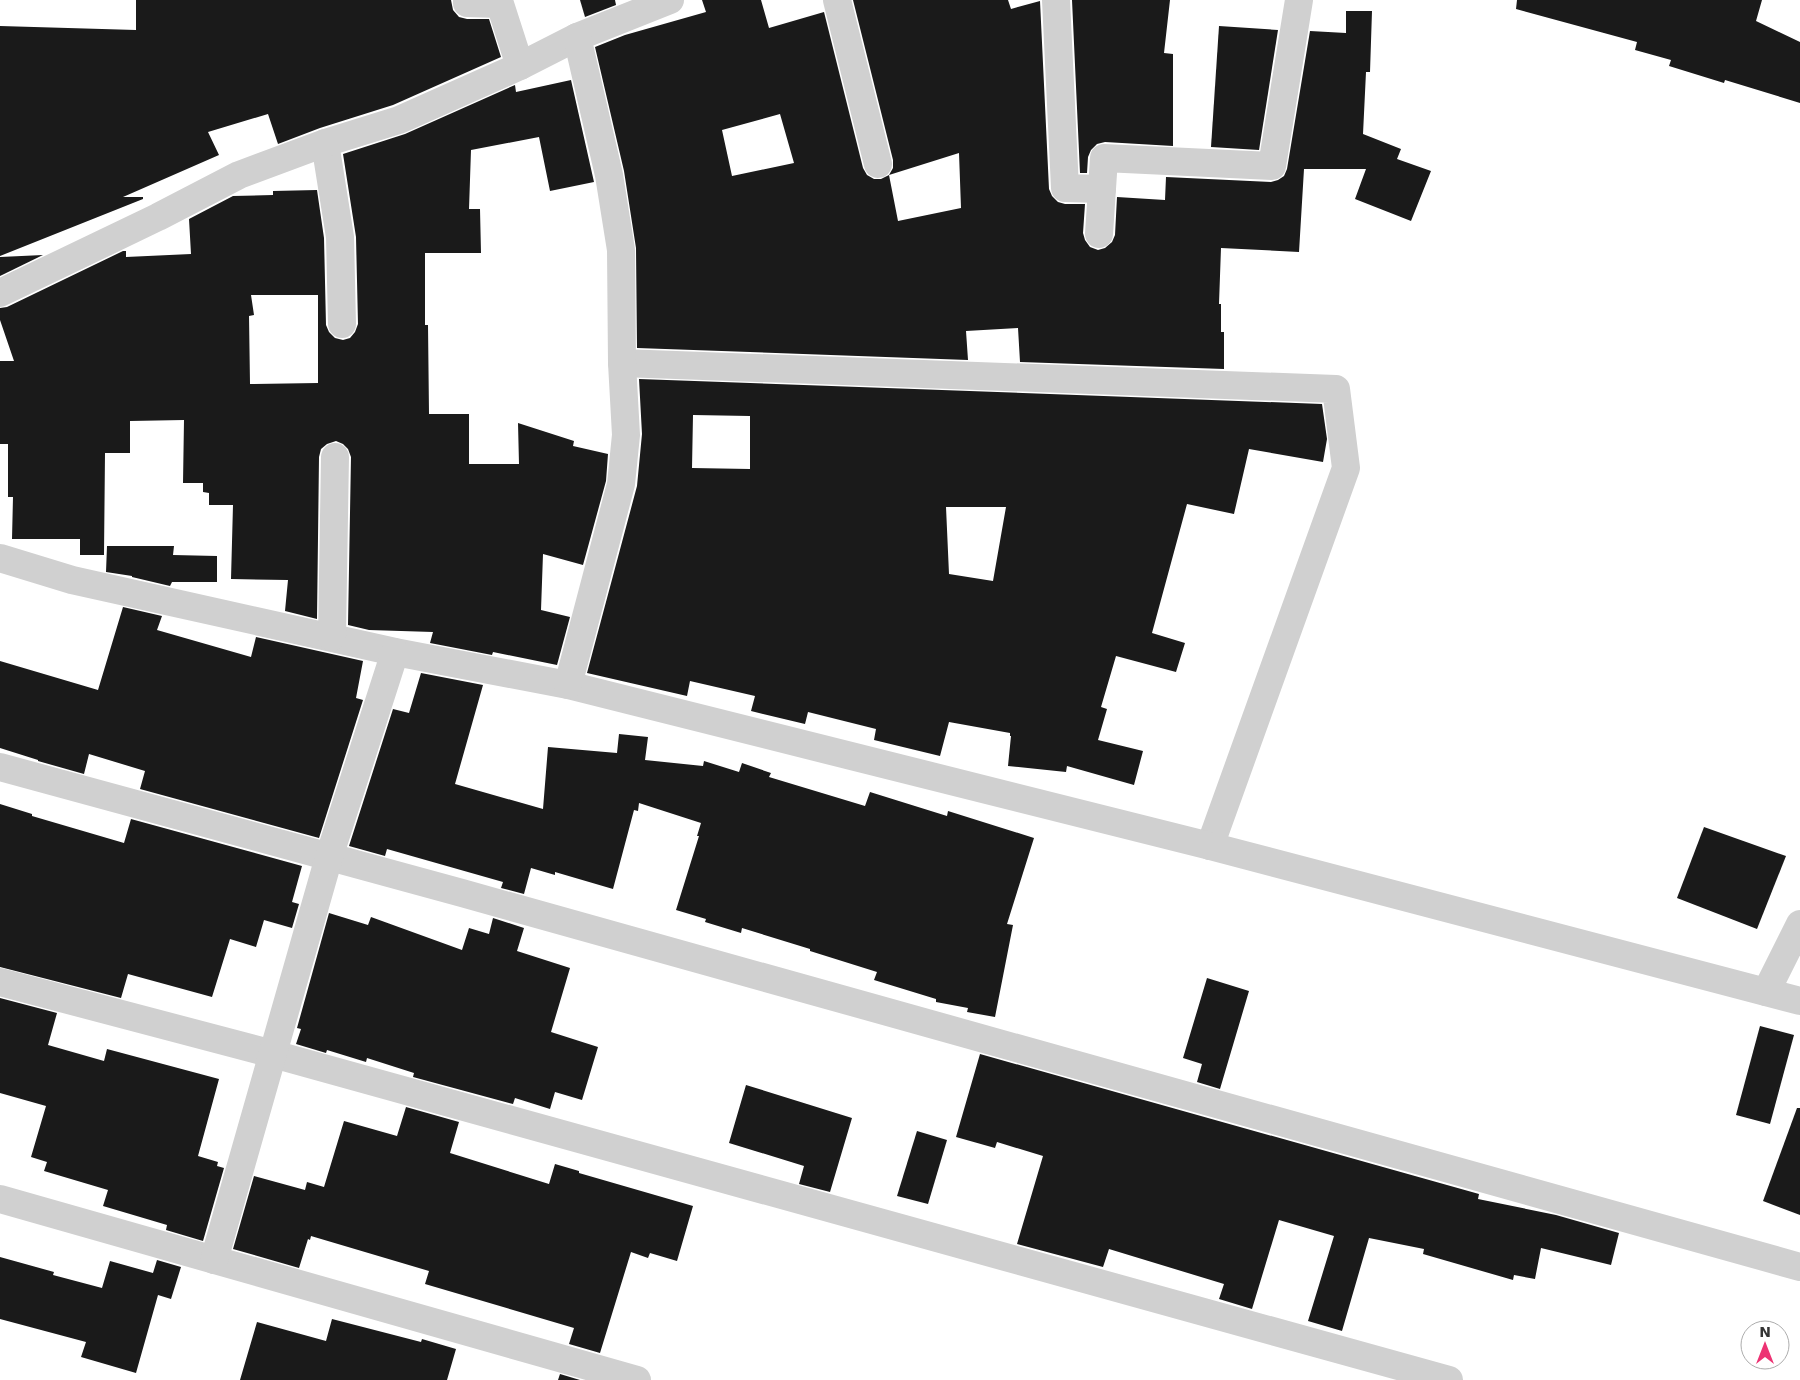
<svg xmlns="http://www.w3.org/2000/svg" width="1800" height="1380" viewBox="0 0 1800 1380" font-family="'DejaVu Sans',sans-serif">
  <rect width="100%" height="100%" fill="#fff"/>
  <g fill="#1a1a1a" fill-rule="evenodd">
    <polygon points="136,0 451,0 453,10 459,17 467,19 489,19 501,57 393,105 320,128 278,144 268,114 208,132 219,155 123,197 143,197 143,199 0,256 0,26 136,30"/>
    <polygon points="580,0 615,0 616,5 585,17"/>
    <path d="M702 0H761L769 28 824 12 863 168 867 175 874 179H881L889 175 893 168V160L853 0H1008L1011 9 1040 1 1049 189 1052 196 1058 202 1065 204H1085L1083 233 1085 240 1090 247 1098 250 1105 248 1112 242 1115 235 1117 197 1165 200 1166 177 1271 182 1278 180 1284 176 1287 169 1310 31 1346 33V11H1372L1370 72H1366L1363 134 1401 149 1397 159 1431 171 1411 221 1355 199 1366 169H1304L1299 252 1221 248 1219 304H1221V332H1224V369L1020 362 1018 328 966 331 968 360 637 348 636 248 624 171 595 47 625 35 706 12ZM780 114 794 163 732 176 722 130ZM959 153 961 208 898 221 889 175Z"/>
    <polygon points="1072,0 1170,0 1164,53 1173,54 1173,146 1105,142 1097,144 1091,150 1088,157 1087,173 1080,173"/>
    <polygon points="1517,0 1762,0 1756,21 1800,42 1800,103 1725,80 1724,83 1669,66 1671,60 1635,50 1637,42 1516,9"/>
    <polygon points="1219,26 1278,30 1259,150 1211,147"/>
    <path d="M571 80 594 182 550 191 539 137 471 150 469 209H480L481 253H425V325H428L429 414H469V464H519L518 423 574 441 573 446 608 454 606 481 583 565 543 554 541 610 570 617 557 665 493 652 492 655 430 643 433 632 369 630 348 625 351 457 348 449 343 444 336 441 327 444 321 449 319 457 317 619 285 611 288 580 231 579 233 505H209V493L203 492V483H183L184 420 130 421V453H105L104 555H80V539H12L13 497H8V444H0V361H14L0 320V308L7 307 123 251H126V257L191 254 189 219 233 196 273 195V191L317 190 324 238 326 325 329 332 335 338 343 340 350 338 355 332 358 324 356 237 343 154 405 134 515 85 516 92ZM251 295H318V383L250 384 249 316 254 315Z"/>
    <polygon points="43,255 0,276 0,257"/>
    <path d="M639 379 1322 404 1327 439 1323 462 1249 449 1234 514 1187 504 1152 633 1185 643 1176 672 1116 656 1101 707 1107 709 1098 740 1143 751 1134 785 1067 766 1066 772 1008 766 1011 736H1010V733L949 722 940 756 874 740 876 729 808 712 805 724 751 711 755 696 690 681 687 696 587 673 637 486 642 434ZM693 415 750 416V469L692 468ZM946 507H1006L993 581 949 574Z"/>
    <polygon points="107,546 174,546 173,555 217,556 217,582 172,582 170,586 132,577 132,576 106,572"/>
    <polygon points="123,607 162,616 157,630 251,657 256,637 363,661 356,698 363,700 319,838 140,789 145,771 89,754 84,774 38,761 38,760 0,748 0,661 98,690"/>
    <polygon points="421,673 483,685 455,784 543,809 548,747 617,753 619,734 648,737 645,760 703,766 704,761 739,772 742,763 771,773 769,777 865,806 870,792 947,816 948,811 1034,838 1007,924 1013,925 995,1017 967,1012 968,1008 936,1002 936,999 874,980 877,972 810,951 810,949 742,928 741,933 705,922 706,919 676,910 699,836 697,836 701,823 639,803 638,811 634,810 613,889 555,872 555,875 531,868 524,894 501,888 503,882 387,849 385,856 349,846 393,709 409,713"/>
    <polygon points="0,804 32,814 32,816 124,843 131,819 302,866 292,902 299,904 292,928 264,920 256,947 230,939 212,997 128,974 121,998 0,967"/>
    <polygon points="1704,827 1786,856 1757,929 1677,898"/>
    <polygon points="329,913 368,925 371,917 462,950 469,928 489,934 493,918 524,928 517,951 570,968 551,1032 598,1047 582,1100 555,1092 550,1109 515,1098 513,1104 413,1077 414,1073 367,1058 366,1062 327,1050 326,1053 296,1044 301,1029 297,1028"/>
    <polygon points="1207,978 1249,991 1220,1089 1197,1082 1202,1064 1183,1058"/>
    <polygon points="0,998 57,1013 48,1045 104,1061 107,1049 219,1079 198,1156 218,1162 217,1166 224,1168 203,1241 166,1230 167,1225 103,1206 108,1190 44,1171 47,1162 31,1157 46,1106 0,1093"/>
    <polygon points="1760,1026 1794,1035 1770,1124 1736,1115"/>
    <polygon points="980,1054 1479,1194 1478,1199 1556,1215 1619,1233 1611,1265 1541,1248 1535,1279 1514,1275 1513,1280 1423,1254 1424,1249 1369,1238 1342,1331 1308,1321 1334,1236 1279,1220 1252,1309 1219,1299 1224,1284 1109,1249 1103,1267 1017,1244 1043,1156 997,1142 995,1148 956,1137"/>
    <polygon points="746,1085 852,1118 830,1192 799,1184 804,1166 729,1143"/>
    <polygon points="406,1107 459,1122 450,1153 549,1184 555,1164 579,1171 579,1173 693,1206 677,1261 650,1253 648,1258 631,1252 600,1353 569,1344 574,1328 425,1284 429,1271 311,1236 310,1240 308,1239 299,1268 233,1249 254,1176 305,1190 307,1182 324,1187 344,1121 397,1136"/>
    <polygon points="1797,1108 1800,1108 1800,1215 1763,1201"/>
    <polygon points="917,1131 947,1140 928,1204 897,1196"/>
    <polygon points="0,1257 54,1272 53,1275 102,1288 110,1261 153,1273 157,1260 181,1267 171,1299 158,1295 136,1373 81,1357 86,1342 0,1319"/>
    <polygon points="332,1319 421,1342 422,1339 456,1349 447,1380 240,1380 257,1322 326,1341"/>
    <polygon points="560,1374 580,1380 558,1380"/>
  </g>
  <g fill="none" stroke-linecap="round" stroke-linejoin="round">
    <g stroke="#d0d0d0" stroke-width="28">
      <polyline points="467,0 467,3 500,4 520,66"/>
      <polyline points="837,0 878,164"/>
      <polyline points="1056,0 1065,188 1102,189"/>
      <polyline points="325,143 340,237 342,324"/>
      <polyline points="1099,234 1104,158 1272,166 1299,0"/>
      <polyline points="0,293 158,217 239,175 325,143 399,120 520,66 577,37 670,0"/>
      <polyline points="622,363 1336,389 1346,468 1210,846"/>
      <polyline points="0,558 72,580 395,652 568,685 1210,846 1800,1001"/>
      <polyline points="332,637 335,457"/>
      <polyline points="568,685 621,484 626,435 622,363 621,250 609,175 577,37"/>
      <polyline points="0,767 462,893 1800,1267"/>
      <polyline points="0,982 273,1054 1449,1380"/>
      <polyline points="1766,992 1800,924"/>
      <polyline points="0,1199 637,1380"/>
      <polyline points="214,1260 329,857 395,652"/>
    </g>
  </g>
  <g transform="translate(1765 1345)"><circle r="24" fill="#ffffff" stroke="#adadad"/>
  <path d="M0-4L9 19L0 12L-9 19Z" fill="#ed3273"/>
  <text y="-8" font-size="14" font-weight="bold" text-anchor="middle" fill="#333333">N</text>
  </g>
</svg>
